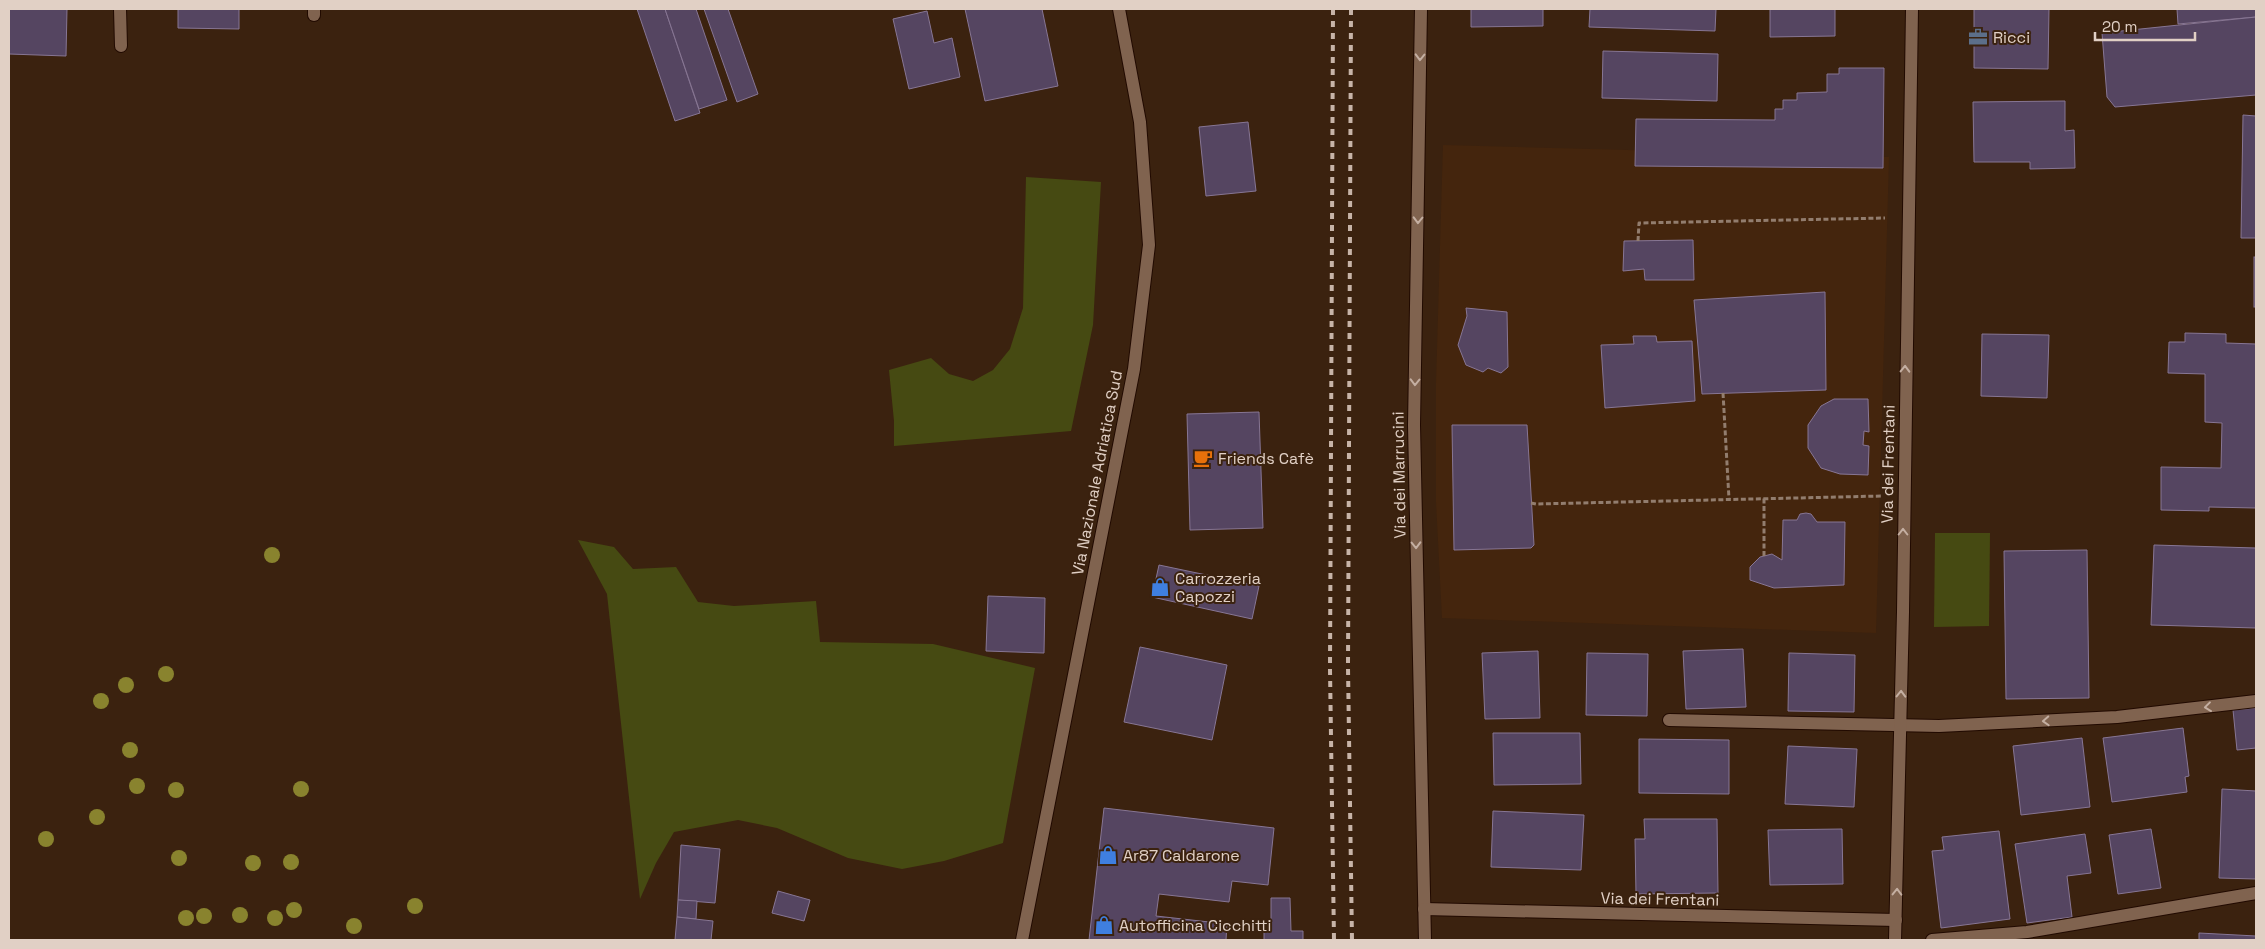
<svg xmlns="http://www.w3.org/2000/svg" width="2265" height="949" viewBox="0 0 2265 949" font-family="'Space Grotesk',sans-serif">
  <rect width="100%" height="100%" fill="#3b220f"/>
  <polygon fill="#44250d" points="1443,145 1889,157 1876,633 1442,618 1436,502 1436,384"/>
  <g fill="#464a12">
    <polygon points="1026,177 1101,182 1093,325 1071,431 894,446 894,421 889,370 931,358 949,374 973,381 993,370 1010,349 1023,308"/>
    <polygon points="1935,533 1990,533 1989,626 1934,627"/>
    <polygon points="578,540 614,547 633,569 676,567 698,602 734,606 816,601 820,642 933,644 1035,668 1003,843 944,861 902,869 848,858 777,828 738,820 674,832 656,863 640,899 607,594"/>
  </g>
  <g fill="#554561" stroke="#877694">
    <polygon points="9,9 67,9 66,56 9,54"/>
    <polygon points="178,9 239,9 239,29 178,28"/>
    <polygon points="637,9 665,9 700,113 675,121"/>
    <polygon points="665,9 696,9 727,100 699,109"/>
    <polygon points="704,9 728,9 758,94 737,102"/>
    <polygon points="965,9 1042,9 1058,86 985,101"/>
    <polygon points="1471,9 1543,9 1543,26 1471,27"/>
    <polygon points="1590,9 1716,9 1715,31 1589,27"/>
    <polygon points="1770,9 1835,9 1835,36 1770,37"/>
    <polygon points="1974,9 2049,9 2048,69 1974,68"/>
    <polygon points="2177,9 2256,9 2256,17 2178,24"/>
    <polygon points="927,11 934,43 952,38 960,77 909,89 893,19"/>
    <polygon points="2256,17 2256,95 2115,107 2107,97 2102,33"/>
    <polygon points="1603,51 1718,54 1717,101 1602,98"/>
    <polygon points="1839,68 1884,68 1883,168 1635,166 1636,119 1775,120 1775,109 1783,109 1783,100 1797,100 1797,93 1827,92 1827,74 1839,74"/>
    <polygon points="2065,101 2065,131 2074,130 2075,168 2030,169 2030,162 1974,162 1973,102"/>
    <polygon points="2243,115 2256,116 2256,238 2241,238"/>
    <polygon points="1248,122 1256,191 1206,196 1199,127"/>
    <polygon points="1693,240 1694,280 1645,280 1644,269 1623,271 1624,241"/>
    <rect x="2254" y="257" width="2" height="50"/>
    <polygon points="1825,292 1826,390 1702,394 1694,300"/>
    <polygon points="1466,308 1507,312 1508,367 1501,373 1488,368 1483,372 1466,365 1458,345 1467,316"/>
    <polygon points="2185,333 2226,334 2226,343 2256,344 2256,508 2209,507 2209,511 2161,510 2161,467 2221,468 2222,423 2205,422 2205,374 2168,373 2169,342 2185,342"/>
    <polygon points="1982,334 2049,335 2047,398 1981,396"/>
    <polygon points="1633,336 1656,336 1657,342 1692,341 1695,401 1605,408 1601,345 1634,344"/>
    <polygon points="1834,399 1868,399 1869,432 1864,431 1863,445 1869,446 1868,475 1840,474 1821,468 1808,448 1808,425 1821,406"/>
    <polygon points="1259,412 1263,528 1190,530 1187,414"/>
    <polygon points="1452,425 1527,425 1534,545 1531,548 1454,550"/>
    <polygon points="1806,513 1811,514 1817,522 1845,522 1844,585 1774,588 1750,580 1750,567 1760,557 1772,554 1782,560 1783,520 1797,520 1800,514"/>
    <polygon points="2154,545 2256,548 2256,628 2151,625"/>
    <polygon points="2087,550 2089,698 2006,699 2004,551"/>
    <polygon points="1159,565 1259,586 1252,619 1152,597"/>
    <polygon points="988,596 1045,598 1044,653 986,651"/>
    <polygon points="1140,647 1227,665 1212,740 1124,722"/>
    <polygon points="1743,649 1746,707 1686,709 1683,651"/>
    <polygon points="1538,651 1540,718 1485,719 1482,653"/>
    <polygon points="1587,653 1648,654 1647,716 1586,715"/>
    <polygon points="1789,653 1855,655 1854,712 1788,711"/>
    <polygon points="2256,708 2256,748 2237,750 2233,710"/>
    <polygon points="2183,728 2189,776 2185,777 2187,792 2112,802 2103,738"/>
    <polygon points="1493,733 1580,733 1581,784 1494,785"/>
    <polygon points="2082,738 2090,807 2021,815 2013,746"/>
    <polygon points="1639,739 1729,740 1729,794 1639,793"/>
    <polygon points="1788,746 1857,749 1854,807 1785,804"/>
    <polygon points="2222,789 2256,791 2256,879 2219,878"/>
    <polygon points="1104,808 1274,828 1268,885 1232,881 1229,902 1159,894 1156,916 1227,924 1226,940 1089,940"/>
    <polygon points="1493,811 1584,815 1581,870 1491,867"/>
    <polygon points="1644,819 1717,819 1718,893 1636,894 1635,839 1645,839"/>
    <polygon points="1842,829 1843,884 1770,885 1768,830"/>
    <polygon points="2151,829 2161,888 2118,894 2109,835"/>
    <polygon points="1999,831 2010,919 1941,928 1932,851 1944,850 1942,837"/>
    <polygon points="2085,834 2091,873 2067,876 2072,917 2027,923 2015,844"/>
    <polygon points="681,845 720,849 715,903 678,900"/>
    <polygon points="778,891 810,900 804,921 772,913"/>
    <polygon points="1271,898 1290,898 1291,931 1303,931 1303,940 1264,940 1264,932 1271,932"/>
    <polygon points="678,900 697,901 696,919 677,917"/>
    <polygon points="677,917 713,921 711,940 675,940"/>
    <polygon points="2199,933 2256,936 2256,940 2199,940"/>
  </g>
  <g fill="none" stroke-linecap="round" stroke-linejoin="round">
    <g stroke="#210a00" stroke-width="14">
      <polyline id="lane" points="1669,720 1939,726 2117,717 2256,701"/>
    </g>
    <g stroke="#210a00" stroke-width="14">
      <g id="street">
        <polyline points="120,9 121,46"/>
        <polyline points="314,9 314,15"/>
        <polyline points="1421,9 1414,425 1425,940"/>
        <polyline points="1424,909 1896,920"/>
        <polyline points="1895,940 1903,612 1912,9"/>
        <polyline points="1932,940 2027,932 2256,893"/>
      </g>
    </g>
    <g stroke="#210a00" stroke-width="14">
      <polyline id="secondary" points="1022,940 1134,369 1149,245 1140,122 1119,9"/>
    </g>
    <g stroke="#927d6e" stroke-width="3" stroke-dasharray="5 2.5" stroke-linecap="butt">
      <polyline points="1638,241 1639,223 1885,218"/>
      <polyline points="1723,393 1729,499"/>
      <polyline points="1531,503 1536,504 1882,496"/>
      <polyline points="1764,556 1764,498"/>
    </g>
    <use href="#lane" stroke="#80634f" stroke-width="12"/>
    <use href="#street" stroke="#80634f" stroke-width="12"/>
    <use href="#secondary" stroke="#80634f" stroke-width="12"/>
    <g stroke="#c7b4a8" stroke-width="4" stroke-dasharray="6 6" stroke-linecap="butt">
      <polyline points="1333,9 1330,669 1334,940"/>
      <polyline points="1351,9 1348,667 1352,940"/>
    </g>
  </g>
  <g fill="#89832e">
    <circle cx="272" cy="555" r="8"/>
    <circle cx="166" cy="674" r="8"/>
    <circle cx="126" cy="685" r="8"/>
    <circle cx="101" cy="701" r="8"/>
    <circle cx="130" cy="750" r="8"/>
    <circle cx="137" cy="786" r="8"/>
    <circle cx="301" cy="789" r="8"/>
    <circle cx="176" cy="790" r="8"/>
    <circle cx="97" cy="817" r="8"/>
    <circle cx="46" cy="839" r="8"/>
    <circle cx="179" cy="858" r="8"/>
    <circle cx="291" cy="862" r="8"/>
    <circle cx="253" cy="863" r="8"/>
    <circle cx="415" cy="906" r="8"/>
    <circle cx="294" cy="910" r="8"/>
    <circle cx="240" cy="915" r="8"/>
    <circle cx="204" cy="916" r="8"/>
    <circle cx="186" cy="918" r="8"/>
    <circle cx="275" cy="918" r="8"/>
    <circle cx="354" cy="926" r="8"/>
  </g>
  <defs><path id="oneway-chevron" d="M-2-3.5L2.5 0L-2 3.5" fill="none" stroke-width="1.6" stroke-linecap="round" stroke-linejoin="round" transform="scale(1.25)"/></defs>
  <g stroke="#c4afa2">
    <use href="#oneway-chevron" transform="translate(1420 57) rotate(91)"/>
    <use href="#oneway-chevron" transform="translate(1418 220) rotate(91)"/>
    <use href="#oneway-chevron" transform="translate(1905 369) rotate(-89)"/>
    <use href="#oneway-chevron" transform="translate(1415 382) rotate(91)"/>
    <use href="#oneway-chevron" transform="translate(1903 532) rotate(-90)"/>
    <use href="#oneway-chevron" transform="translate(1416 545) rotate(89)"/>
    <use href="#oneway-chevron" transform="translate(1901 694) rotate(-89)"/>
    <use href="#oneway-chevron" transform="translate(2208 707) rotate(173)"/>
    <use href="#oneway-chevron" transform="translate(2046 721) rotate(177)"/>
    <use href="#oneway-chevron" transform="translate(1897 892) rotate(-89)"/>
  </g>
  <defs>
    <g id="office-bare" transform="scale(1.5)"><path d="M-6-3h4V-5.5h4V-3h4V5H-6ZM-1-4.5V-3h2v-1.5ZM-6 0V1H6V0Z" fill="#5c6f8a" stroke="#3b220f" stroke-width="2.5" paint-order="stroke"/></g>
    <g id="cafe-bare" transform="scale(1.5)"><path d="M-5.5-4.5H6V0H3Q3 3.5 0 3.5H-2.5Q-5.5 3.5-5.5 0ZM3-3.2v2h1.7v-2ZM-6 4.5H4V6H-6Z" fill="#e8710a" stroke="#3b220f" stroke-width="2.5" paint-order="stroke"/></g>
    <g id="shop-bare" transform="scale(1.5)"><path d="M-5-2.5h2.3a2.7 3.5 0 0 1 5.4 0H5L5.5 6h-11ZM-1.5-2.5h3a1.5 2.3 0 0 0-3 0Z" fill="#3f7fe0" stroke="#3b220f" stroke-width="2.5" paint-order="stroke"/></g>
  </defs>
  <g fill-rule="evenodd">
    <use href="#office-bare" x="1978" y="37"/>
    <use href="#cafe-bare" x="1203" y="458"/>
    <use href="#shop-bare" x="1160" y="587"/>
    <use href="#shop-bare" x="1108" y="855"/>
    <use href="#shop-bare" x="1104" y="925"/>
  </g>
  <g text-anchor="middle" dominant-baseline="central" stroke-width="4" stroke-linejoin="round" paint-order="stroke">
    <g font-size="16" fill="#e1d0c5" stroke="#3b220f" text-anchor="start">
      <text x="1993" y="37">Ricci</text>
      <text x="1218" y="458">Friends Cafè</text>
      <text x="1175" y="578">Carrozzeria<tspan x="1175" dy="18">Capozzi</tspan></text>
      <text x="1123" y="855">Ar87 Caldarone</text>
      <text x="1119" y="925">Autofficina Cicchitti</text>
    </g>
    <g font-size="16" fill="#e1d0c5" stroke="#3b220f">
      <text transform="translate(1888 464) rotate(-89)">Via dei Frentani</text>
      <text transform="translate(1097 473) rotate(-79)">Via Nazionale Adriatica Sud</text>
      <text transform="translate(1399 475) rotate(-91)">Via dei Marrucini</text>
      <text transform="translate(1660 899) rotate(1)">Via dei Frentani</text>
    </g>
  </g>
  <rect width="2265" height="949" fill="none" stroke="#e1d0c5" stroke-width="20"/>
  <path d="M2095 32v8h100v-8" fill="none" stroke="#e1d0c5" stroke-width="2.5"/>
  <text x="2102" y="32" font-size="15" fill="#e1d0c5" stroke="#3b220f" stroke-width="4" paint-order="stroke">20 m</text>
</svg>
